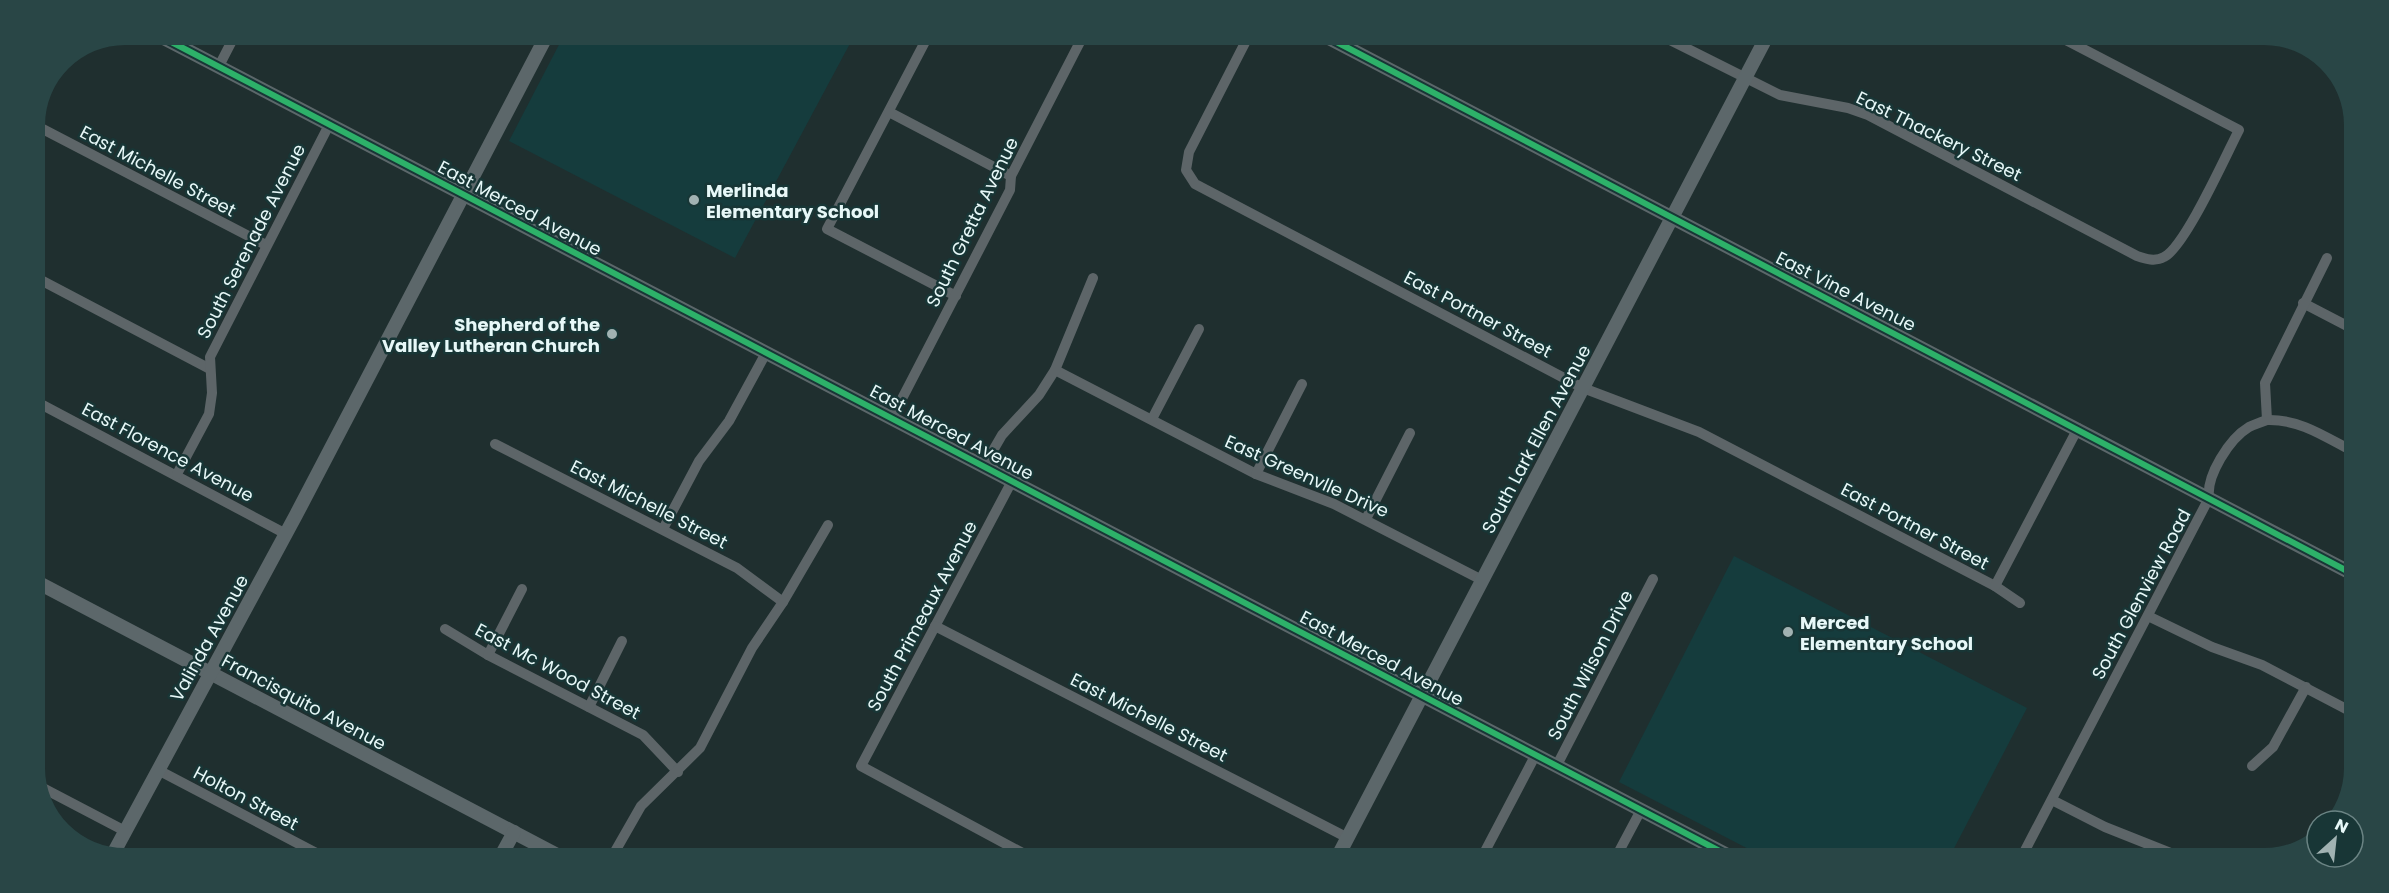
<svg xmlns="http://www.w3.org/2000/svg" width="2389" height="893" viewBox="0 0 2389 893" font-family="Poppins,sans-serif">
  <rect width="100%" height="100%" fill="#1f2f2f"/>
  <g fill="#153c3d">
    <polygon points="564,35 854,36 735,258 509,141"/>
    <polygon points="1734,556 2027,708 1949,858 1764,857 1619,782"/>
  </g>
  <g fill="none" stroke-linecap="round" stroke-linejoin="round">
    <g stroke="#5d6568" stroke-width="10">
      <polyline points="928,36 827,229 956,296"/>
      <polyline points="1248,37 1189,152 1186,170 1195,184 1583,388 1699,432 1995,586 2020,603"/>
      <path d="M1666 38 1780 95 1848 108 1868 115 2137 256C2146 259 2155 262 2164 257 2185 247 2226 155 2239 130L2064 39"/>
      <polyline points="219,66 235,35"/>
      <polyline points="889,112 1011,176"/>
      <polyline points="35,125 266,245"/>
      <polyline points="35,277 210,369"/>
      <polyline points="2303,303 2353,329"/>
      <polyline points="1055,370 1256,474 1334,504 1482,580"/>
      <polyline points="35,401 286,534"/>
      <polyline points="892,418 1010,190 1011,176 1081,40"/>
      <polyline points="1152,419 1199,329"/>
      <path d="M2267 420C2299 419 2324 436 2352 451"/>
      <polyline points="495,444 737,568 783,602"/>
      <polyline points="984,466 1002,435 1039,395 1055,370 1093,278"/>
      <polyline points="177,474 209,414 212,393 210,357 329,125"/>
      <polyline points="1256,474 1302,384"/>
      <polyline points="1012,481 861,766 1028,856"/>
      <polyline points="1366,519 1410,433"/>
      <polyline points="663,529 699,461 729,421 766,353"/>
      <polyline points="1995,586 2078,428"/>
      <polyline points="2148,616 2212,647 2262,665 2350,711"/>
      <polyline points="935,626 1348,838"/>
      <polyline points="445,629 488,655 643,735 678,772"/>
      <polyline points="488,655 522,589"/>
      <polyline points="589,707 622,641"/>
      <polyline points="2252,766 2273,747 2306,687"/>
      <polyline points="1556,767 1653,579"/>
      <polyline points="158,770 318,854"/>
      <polyline points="39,786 125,831"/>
      <polyline points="2052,800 2105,827 2183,858"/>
      <polyline points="613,855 641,806 700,748 752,648 783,602 828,525"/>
      <polyline points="1482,857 1535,756"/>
      <polyline points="1616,857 1641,810"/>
      <path d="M2021 858 2209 498C2206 476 2229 439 2249 427 2255 424 2261 422 2267 420L2265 383 2327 258"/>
    </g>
    <g stroke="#5c676a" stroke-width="14">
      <polyline points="158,35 1731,857"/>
      <polyline points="1327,37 2351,573"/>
      <polyline points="35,581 557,855"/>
      <polyline points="113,854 296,515 547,35"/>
      <polyline points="502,854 514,832"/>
      <polyline points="1338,856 1766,38"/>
    </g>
    <g stroke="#183636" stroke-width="10">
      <g id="cycleway">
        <polyline points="158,35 1731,857"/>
        <polyline points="1327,37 2351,573"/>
      </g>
    </g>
    <use href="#cycleway" stroke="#2db169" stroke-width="6"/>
  </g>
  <g fill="#a1b2b2" stroke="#183636" stroke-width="2">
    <circle cx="694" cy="200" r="6"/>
    <circle cx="612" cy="334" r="6"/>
    <circle cx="1788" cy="632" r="6"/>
  </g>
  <g text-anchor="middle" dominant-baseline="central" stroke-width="5" stroke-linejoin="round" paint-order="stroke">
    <g font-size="18" fill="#e7f8f8" stroke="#183636">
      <text transform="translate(1939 136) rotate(26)">East Thackery Street</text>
      <text transform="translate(158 171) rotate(28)">East Michelle Street</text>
      <text transform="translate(520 208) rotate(28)">East Merced Avenue</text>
      <text transform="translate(972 222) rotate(-64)">South Gretta Avenue</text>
      <text transform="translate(251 241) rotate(-63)">South Serenade Avenue</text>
      <text transform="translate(1846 291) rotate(27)">East Vine Avenue</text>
      <text transform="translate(1478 314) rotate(28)">East Portner Street</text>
      <text transform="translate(952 432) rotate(28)">East Merced Avenue</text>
      <text transform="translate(1536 439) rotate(-62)">South Lark Ellen Avenue</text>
      <text transform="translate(168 452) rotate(28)">East Florence Avenue</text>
      <text transform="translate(1307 476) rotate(24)">East Greenvlle Drive</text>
      <text transform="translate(649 504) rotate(27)">East Michelle Street</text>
      <text transform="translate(1915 526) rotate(28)">East Portner Street</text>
      <text transform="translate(2141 594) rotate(-62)">South Glenview Road</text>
      <text transform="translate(922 616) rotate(-62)">South Primeaux Avenue</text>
      <text transform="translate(209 638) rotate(-61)">Valinda Avenue</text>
      <text transform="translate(1382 658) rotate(28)">East Merced Avenue</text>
      <text transform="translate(1590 665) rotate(-63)">South Wilson Drive</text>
      <text transform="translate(558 671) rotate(28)">East Mc Wood Street</text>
      <text transform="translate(304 702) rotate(28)">Francisquito Avenue</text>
      <text transform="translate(1149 717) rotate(27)">East Michelle Street</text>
      <text transform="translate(246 798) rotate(28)">Holton Street</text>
    </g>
    <g font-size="18" font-weight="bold" fill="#e7f8f8" stroke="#183636" text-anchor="start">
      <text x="706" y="190">Merlinda<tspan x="706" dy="21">Elementary School</tspan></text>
      <text x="600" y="324" text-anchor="end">Shepherd of the<tspan x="600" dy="21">Valley Lutheran Church</tspan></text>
      <text x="1800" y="622">Merced<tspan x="1800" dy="21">Elementary School</tspan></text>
    </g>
  </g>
  <path d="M0 0H2389V893H0ZM125 45H2264A80 80 0 0 1 2344 125V768A80 80 0 0 1 2264 848H125A80 80 0 0 1 45 768V125A80 80 0 0 1 125 45Z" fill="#294646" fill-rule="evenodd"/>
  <g transform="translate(2335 839) rotate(27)"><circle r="28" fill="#183636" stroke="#6b8484" stroke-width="1.5"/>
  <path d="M0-4.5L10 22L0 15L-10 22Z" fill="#a1b2b2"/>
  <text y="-9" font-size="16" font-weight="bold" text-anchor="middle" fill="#e7f8f8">N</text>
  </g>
</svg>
